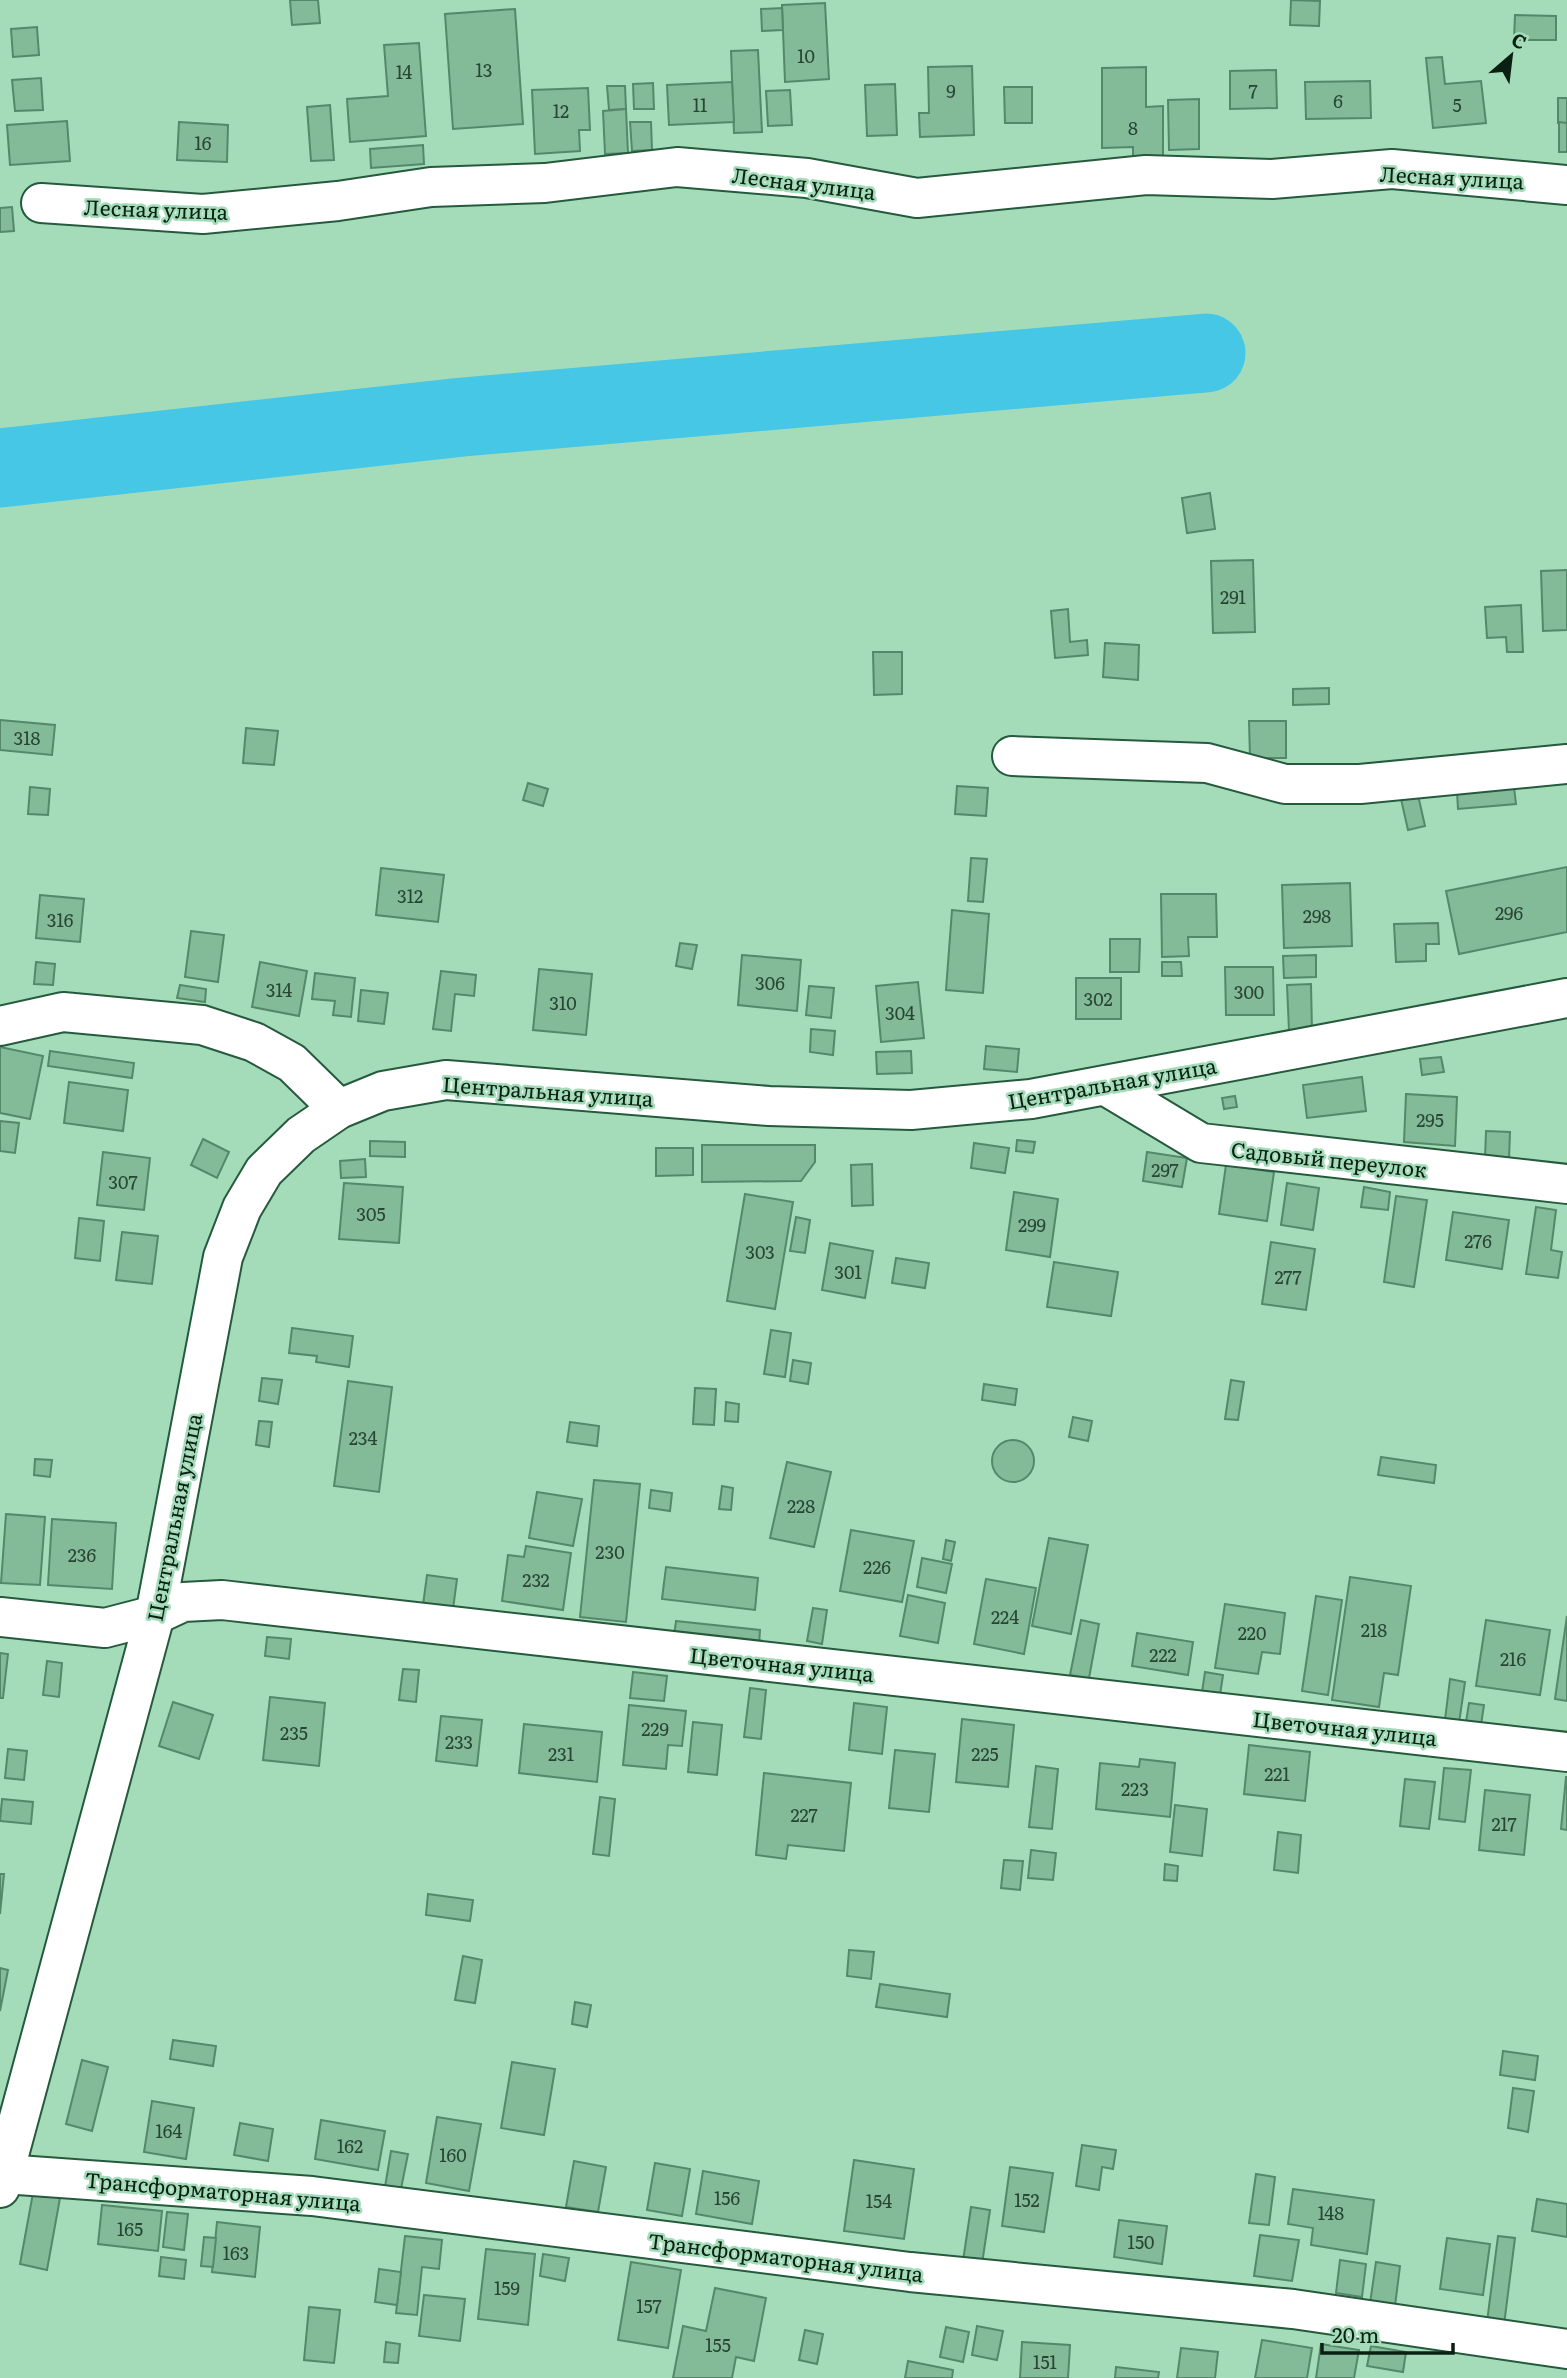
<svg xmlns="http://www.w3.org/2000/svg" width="1567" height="2378" viewBox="0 0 1567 2378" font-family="Literata,serif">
  <rect width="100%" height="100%" fill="#a4dcb9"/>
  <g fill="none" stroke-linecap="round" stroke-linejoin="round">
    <polyline stroke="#46c7e6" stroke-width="79" points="0,468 463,417 1206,353"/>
  </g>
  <g fill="#83ba98" stroke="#548869" stroke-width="2">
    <polygon points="290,0 318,0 320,23 292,25"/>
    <polygon points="1291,0 1320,1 1319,26 1290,25"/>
    <polygon points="825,3 829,79 785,82 782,5"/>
    <polygon points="782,8 783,30 762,31 761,9"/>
    <polygon points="515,9 523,124 453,129 445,14"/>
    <polygon points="1515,15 1556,16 1556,40 1514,40"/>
    <polygon points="37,27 39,55 13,57 11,29"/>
    <polygon points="419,43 426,136 350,142 347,99 388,96 384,45"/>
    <polygon points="758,50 762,132 734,133 731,51"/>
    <polygon points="1442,57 1445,84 1481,81 1486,123 1433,128 1426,58"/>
    <polygon points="972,66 974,135 920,137 919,113 929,113 928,67"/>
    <polygon points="1146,67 1146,107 1163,106 1163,156 1133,157 1133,147 1102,148 1102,68"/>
    <polygon points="1276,70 1277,108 1230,109 1230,71"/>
    <polygon points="41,78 43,110 15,111 12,80"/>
    <polygon points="1370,81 1371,118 1306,119 1305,82"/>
    <polygon points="732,82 734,122 669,125 667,85"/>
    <polygon points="653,83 654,109 634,109 633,84"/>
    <polygon points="895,84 897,135 867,136 865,85"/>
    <polygon points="607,86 625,86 626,109 609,110"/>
    <polygon points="1004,87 1032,87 1032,123 1005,123"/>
    <polygon points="588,88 590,130 579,130 580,151 535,154 532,90"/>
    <polygon points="790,90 792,125 768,126 766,91"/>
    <rect x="1558" y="98" width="9" height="25"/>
    <polygon points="1199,99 1199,149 1169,150 1168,100"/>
    <polygon points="330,105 334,160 311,161 307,107"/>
    <polygon points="626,109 628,153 605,154 603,111"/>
    <polygon points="67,121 70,161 10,165 7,125"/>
    <polygon points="179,122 228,125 227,162 177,160"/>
    <polygon points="630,122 651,122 652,150 632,151"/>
    <polygon points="1559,122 1567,123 1567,152 1559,152"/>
    <polygon points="423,145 424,164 371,168 370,149"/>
    <polygon points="12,207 14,231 0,232 0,208"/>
    <polygon points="1210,493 1215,529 1187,533 1182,498"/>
    <polygon points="1253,560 1255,632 1213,633 1211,561"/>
    <polygon points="1567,570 1567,630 1543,631 1541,571"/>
    <polygon points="1521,605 1523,652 1507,652 1506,637 1487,638 1485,607"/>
    <polygon points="1068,609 1070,642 1087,640 1088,655 1055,658 1051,611"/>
    <polygon points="1105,643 1139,645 1138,680 1103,677"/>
    <polygon points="873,652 902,652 902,694 874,695"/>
    <polygon points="1329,688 1329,704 1293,705 1293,689"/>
    <polygon points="0,720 55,725 52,755 0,750"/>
    <polygon points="1249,721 1286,721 1286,758 1250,758"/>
    <polygon points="246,728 278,731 274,765 243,763"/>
    <polygon points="528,783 548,789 543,806 523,800"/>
    <polygon points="957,786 988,788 986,816 955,814"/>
    <polygon points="30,787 50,789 48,815 28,814"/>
    <polygon points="1514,787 1516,804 1458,809 1457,792"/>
    <polygon points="1418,795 1425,826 1408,830 1401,799"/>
    <polygon points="971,858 987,859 983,902 968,901"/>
    <polygon points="1567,867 1567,932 1459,954 1446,891"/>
    <polygon points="381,868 444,875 438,922 376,915"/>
    <polygon points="1350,883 1352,946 1284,948 1282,885"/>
    <polygon points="1161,894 1216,894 1217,937 1188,937 1189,956 1162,957"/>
    <polygon points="40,895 84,899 80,942 36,938"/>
    <polygon points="952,910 989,914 983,993 946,990"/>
    <polygon points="1438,923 1439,944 1426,944 1426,961 1396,962 1394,924"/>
    <polygon points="191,931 224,935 218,982 185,977"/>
    <polygon points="1110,939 1140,939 1139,972 1110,972"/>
    <polygon points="680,943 697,945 692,969 676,966"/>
    <polygon points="742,955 801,960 797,1011 738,1005"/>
    <polygon points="1316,955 1316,977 1284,978 1283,956"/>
    <polygon points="36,962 55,964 53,985 34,984"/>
    <polygon points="260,962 307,971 299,1016 252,1007"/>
    <polygon points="1162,962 1181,962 1182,976 1162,976"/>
    <polygon points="1225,967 1273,967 1274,1015 1226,1015"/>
    <polygon points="539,969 592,974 586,1035 533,1030"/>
    <polygon points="441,971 476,975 474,996 455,994 451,1031 433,1029"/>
    <polygon points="315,973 355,978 351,1017 333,1015 335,1001 312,999"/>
    <rect x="1076" y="978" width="45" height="41"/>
    <polygon points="918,982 924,1038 881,1042 876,986"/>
    <polygon points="1311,984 1312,1031 1289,1031 1287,985"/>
    <polygon points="180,985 206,989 205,1002 177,998"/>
    <polygon points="809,986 834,988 831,1018 806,1015"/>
    <polygon points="361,990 388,993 384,1024 358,1021"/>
    <polygon points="811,1029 835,1031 833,1055 810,1052"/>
    <polygon points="986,1046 1019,1049 1017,1072 984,1069"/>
    <polygon points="0,1047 43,1056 30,1119 0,1113"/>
    <polygon points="50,1051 134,1063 132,1078 48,1066"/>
    <polygon points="911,1051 912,1073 877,1074 876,1052"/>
    <polygon points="1441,1057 1444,1072 1422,1075 1420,1059"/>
    <polygon points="1362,1077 1366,1111 1307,1118 1303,1085"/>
    <polygon points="69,1082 128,1090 123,1131 64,1123"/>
    <polygon points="1406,1094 1457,1097 1455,1146 1404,1142"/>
    <polygon points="1235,1096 1237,1107 1224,1109 1222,1098"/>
    <polygon points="0,1121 19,1123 15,1153 0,1151"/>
    <polygon points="1486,1131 1510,1132 1509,1159 1485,1158"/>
    <polygon points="203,1139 229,1152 217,1178 191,1165"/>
    <polygon points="1017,1140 1035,1142 1033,1153 1016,1151"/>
    <polygon points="370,1141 405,1142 405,1157 370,1156"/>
    <polygon points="974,1143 1009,1148 1005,1173 971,1168"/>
    <polygon points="702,1145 815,1145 815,1162 801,1181 702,1182"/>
    <polygon points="656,1148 693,1148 693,1175 656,1176"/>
    <polygon points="103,1152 150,1158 144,1210 97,1205"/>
    <polygon points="1147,1152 1187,1158 1182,1187 1143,1181"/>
    <polygon points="365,1159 366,1177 341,1178 340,1161"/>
    <polygon points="872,1164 873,1205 852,1206 851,1165"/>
    <polygon points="1226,1165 1274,1172 1267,1221 1219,1214"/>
    <polygon points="344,1183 403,1187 399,1243 339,1239"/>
    <polygon points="1287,1183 1319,1188 1313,1230 1281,1225"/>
    <polygon points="1364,1187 1390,1192 1388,1210 1361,1207"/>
    <polygon points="1014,1192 1058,1199 1050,1257 1006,1250"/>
    <polygon points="745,1194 793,1202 775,1309 727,1301"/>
    <polygon points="1396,1196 1427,1200 1414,1287 1384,1282"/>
    <polygon points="1536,1207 1556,1210 1551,1250 1562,1252 1558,1278 1526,1274"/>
    <polygon points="1453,1212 1509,1220 1502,1269 1446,1260"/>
    <polygon points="796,1217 810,1220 805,1253 790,1251"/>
    <polygon points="79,1218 104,1221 100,1261 75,1258"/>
    <polygon points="122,1232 158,1236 152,1284 116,1280"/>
    <polygon points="1271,1242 1315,1249 1306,1310 1262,1304"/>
    <polygon points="830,1243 873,1251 865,1298 822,1290"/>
    <polygon points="896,1258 929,1263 925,1288 892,1283"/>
    <polygon points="1054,1262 1118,1272 1111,1316 1047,1307"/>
    <polygon points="292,1328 353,1336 349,1367 316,1362 317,1356 289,1353"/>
    <polygon points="771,1330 791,1333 785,1377 764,1374"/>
    <polygon points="793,1360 811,1363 808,1384 790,1381"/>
    <polygon points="262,1378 282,1380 278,1404 259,1401"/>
    <polygon points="1231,1380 1244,1382 1238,1420 1225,1419"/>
    <polygon points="348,1381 392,1387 379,1492 334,1486"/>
    <polygon points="984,1384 1017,1389 1015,1405 982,1400"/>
    <polygon points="695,1388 716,1389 714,1425 693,1424"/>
    <polygon points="726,1402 739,1404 738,1422 725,1421"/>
    <polygon points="1073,1417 1092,1421 1088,1441 1069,1437"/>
    <polygon points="259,1421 272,1422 269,1447 256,1445"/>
    <polygon points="570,1422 599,1426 597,1446 567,1442"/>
    <circle cx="1013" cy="1461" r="21"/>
    <polygon points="1381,1457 1436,1465 1434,1483 1378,1475"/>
    <polygon points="35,1459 52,1460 50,1477 34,1475"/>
    <polygon points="787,1462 831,1472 814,1547 770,1538"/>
    <polygon points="594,1480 640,1484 626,1622 580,1617"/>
    <polygon points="722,1486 733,1488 731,1510 719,1509"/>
    <polygon points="651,1490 672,1493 670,1511 649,1508"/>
    <polygon points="537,1492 582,1499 573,1546 529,1538"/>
    <polygon points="6,1514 45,1517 40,1585 1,1583"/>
    <polygon points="52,1519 116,1523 112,1589 48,1585"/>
    <polygon points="851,1530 914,1541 902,1602 840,1591"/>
    <polygon points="1049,1538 1088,1545 1071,1634 1032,1626"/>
    <polygon points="946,1540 955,1542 951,1561 943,1559"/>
    <polygon points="526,1546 571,1553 563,1610 502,1601 508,1555 524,1557"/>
    <polygon points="922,1558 952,1564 946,1593 917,1587"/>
    <polygon points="666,1567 758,1578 755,1610 662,1599"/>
    <polygon points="427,1575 457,1579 453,1609 423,1605"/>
    <polygon points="1350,1577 1411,1586 1398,1675 1384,1673 1379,1707 1332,1700"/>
    <polygon points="986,1579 1036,1588 1024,1654 974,1644"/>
    <polygon points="908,1595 945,1603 938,1643 900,1636"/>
    <polygon points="1316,1596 1342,1600 1328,1695 1302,1691"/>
    <polygon points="1225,1604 1285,1613 1280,1654 1262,1652 1258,1674 1215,1668"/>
    <polygon points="813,1608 827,1610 822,1644 807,1641"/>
    <polygon points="1567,1616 1567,1701 1555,1699"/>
    <polygon points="1081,1620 1099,1624 1089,1678 1070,1675"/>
    <polygon points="1486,1620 1550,1630 1540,1695 1476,1686"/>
    <polygon points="676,1621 760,1630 759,1646 674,1636"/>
    <polygon points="1137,1633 1193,1642 1188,1675 1132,1666"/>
    <polygon points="267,1637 291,1639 289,1659 265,1656"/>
    <polygon points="0,1653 8,1654 3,1698 0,1698"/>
    <polygon points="47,1661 62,1663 59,1697 43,1695"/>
    <polygon points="403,1669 419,1670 416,1702 399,1700"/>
    <polygon points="633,1672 667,1676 664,1701 630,1698"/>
    <polygon points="1205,1672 1223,1675 1220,1695 1202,1692"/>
    <polygon points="1450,1679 1465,1682 1459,1723 1445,1720"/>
    <polygon points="750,1688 766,1690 761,1739 744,1737"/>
    <polygon points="270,1697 325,1703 319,1766 263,1760"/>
    <polygon points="173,1702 213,1715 199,1759 159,1746"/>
    <polygon points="854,1703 887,1707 882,1754 849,1750"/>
    <polygon points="1469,1703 1484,1705 1481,1725 1466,1722"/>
    <polygon points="629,1705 686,1711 682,1746 668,1745 666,1769 623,1765"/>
    <polygon points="441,1716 482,1720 477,1766 436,1761"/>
    <polygon points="962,1719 1014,1725 1008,1787 956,1782"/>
    <polygon points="693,1722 722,1725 717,1775 688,1772"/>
    <polygon points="524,1724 602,1732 597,1782 519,1773"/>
    <polygon points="1249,1745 1310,1752 1305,1801 1244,1794"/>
    <polygon points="8,1749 27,1751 24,1780 5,1778"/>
    <polygon points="895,1750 935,1754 929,1812 889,1808"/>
    <polygon points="1140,1759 1175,1763 1170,1817 1096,1809 1100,1763 1139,1767"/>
    <polygon points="1036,1766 1058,1769 1052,1829 1029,1827"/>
    <polygon points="1444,1768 1471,1770 1465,1822 1439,1819"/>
    <polygon points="764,1773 851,1783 844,1851 788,1845 786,1859 756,1855"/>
    <polygon points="1566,1777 1567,1777 1567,1830 1561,1829"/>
    <polygon points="1405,1779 1435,1782 1429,1829 1400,1826"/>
    <polygon points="1485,1790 1530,1795 1524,1855 1479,1850"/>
    <polygon points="600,1797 615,1799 609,1856 593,1854"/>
    <polygon points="2,1799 33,1802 31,1824 0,1821"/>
    <polygon points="1175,1805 1207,1809 1202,1856 1170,1852"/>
    <polygon points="1278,1832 1301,1835 1298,1873 1274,1870"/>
    <polygon points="1031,1850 1056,1853 1053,1880 1028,1878"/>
    <polygon points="1004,1860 1023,1861 1020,1890 1001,1888"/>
    <polygon points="1165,1864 1178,1866 1177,1881 1164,1880"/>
    <polygon points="0,1874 4,1874 0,1914"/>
    <polygon points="428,1894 473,1900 470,1921 426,1915"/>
    <polygon points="849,1950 874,1952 871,1979 847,1976"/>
    <polygon points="463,1956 482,1960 475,2003 455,2000"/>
    <polygon points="0,1968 8,1970 0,2011"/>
    <polygon points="880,1984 950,1994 947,2017 876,2007"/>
    <polygon points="575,2002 591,2005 587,2027 572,2024"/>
    <polygon points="173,2040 216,2046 213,2066 170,2059"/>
    <polygon points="1503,2051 1538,2056 1535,2080 1500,2075"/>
    <polygon points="82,2060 108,2067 92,2131 66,2124"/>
    <polygon points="512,2062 555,2069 544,2135 501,2128"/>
    <polygon points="1513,2088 1534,2091 1528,2132 1508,2128"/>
    <polygon points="152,2101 194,2108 186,2159 144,2152"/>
    <polygon points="437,2117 481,2124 469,2191 426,2183"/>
    <polygon points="321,2120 385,2131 378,2170 315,2159"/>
    <polygon points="240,2123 273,2129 268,2161 234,2155"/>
    <polygon points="1082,2145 1116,2150 1113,2169 1102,2167 1099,2190 1076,2186"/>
    <polygon points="391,2151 408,2154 401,2189 385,2187"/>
    <polygon points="854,2160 914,2169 904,2239 844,2231"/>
    <polygon points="574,2161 606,2167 598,2212 566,2207"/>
    <polygon points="655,2163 690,2169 682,2216 647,2210"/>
    <polygon points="1010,2167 1053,2173 1044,2232 1002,2226"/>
    <polygon points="703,2171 759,2181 752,2224 696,2214"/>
    <polygon points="1256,2174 1275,2177 1269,2225 1249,2223"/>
    <polygon points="1293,2189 1374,2200 1367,2254 1311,2245 1313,2228 1288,2224"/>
    <polygon points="33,2193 60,2198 47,2270 20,2264"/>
    <polygon points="1537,2199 1567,2204 1567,2237 1532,2231"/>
    <polygon points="102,2205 162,2211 158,2251 98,2244"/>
    <polygon points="971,2207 990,2210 982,2264 963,2261"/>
    <polygon points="167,2212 188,2214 184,2250 163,2247"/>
    <polygon points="1119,2220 1167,2226 1162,2264 1114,2257"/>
    <polygon points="217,2222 260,2227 255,2277 212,2272"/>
    <polygon points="1260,2235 1299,2240 1292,2281 1254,2276"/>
    <polygon points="405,2236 442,2240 439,2269 422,2267 417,2315 396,2313"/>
    <polygon points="1498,2236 1515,2238 1504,2325 1487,2322"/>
    <polygon points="204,2237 216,2238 213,2267 201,2266"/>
    <polygon points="1447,2238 1490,2244 1483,2295 1440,2289"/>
    <polygon points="486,2249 535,2254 528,2325 478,2319"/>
    <polygon points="543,2254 569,2258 565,2281 540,2276"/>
    <polygon points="161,2257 186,2260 184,2279 159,2276"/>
    <polygon points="1340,2260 1366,2264 1362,2297 1336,2293"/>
    <polygon points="631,2262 681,2270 668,2348 618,2340"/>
    <polygon points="1376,2262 1400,2266 1394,2314 1369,2310"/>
    <polygon points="379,2269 401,2272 397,2305 375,2302"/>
    <polygon points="715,2288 766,2298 754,2361 736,2357 732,2378 673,2378 683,2326 706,2331"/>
    <polygon points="424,2295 465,2299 460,2341 419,2336"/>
    <polygon points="309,2307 340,2310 334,2363 304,2360"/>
    <polygon points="977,2326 1003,2331 997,2360 972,2355"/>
    <polygon points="946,2327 969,2332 963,2362 940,2357"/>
    <polygon points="805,2330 823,2334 817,2364 799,2360"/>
    <polygon points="1262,2340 1312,2348 1307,2378 1255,2378"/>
    <polygon points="386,2342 400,2344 398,2363 384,2362"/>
    <polygon points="1022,2342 1070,2345 1068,2378 1020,2378"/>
    <polygon points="1321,2344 1359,2350 1354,2378 1316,2378"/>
    <polygon points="1371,2346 1406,2352 1403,2372 1367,2366"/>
    <polygon points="1181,2348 1218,2352 1215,2378 1177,2378"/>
    <polygon points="908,2361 953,2370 952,2378 905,2378"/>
    <polygon points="1116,2367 1159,2372 1158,2378 1115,2378"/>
  </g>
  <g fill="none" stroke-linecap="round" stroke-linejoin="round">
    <g stroke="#255a3d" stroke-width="42">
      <g id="minor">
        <polyline points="41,203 203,214 338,201 431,187 545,183 677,167 807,178 917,198 1146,175 1272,179 1392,169 1567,185"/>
        <polyline points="1012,756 1207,763 1285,784 1360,784 1567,764"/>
        <polyline points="0,1026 63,1012 202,1025 254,1042 292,1063 339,1109"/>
        <polyline points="1106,1086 1201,1143 1567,1184"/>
        <polyline points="0,1617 105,1628 155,1615 183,1602 222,1600 1567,1752"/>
        <polyline points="4,2174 312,2196 910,2272 1293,2309 1567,2349"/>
        <polyline points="0,2188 155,1615 223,1257 242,1208 264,1171 301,1135 339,1109 383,1091 446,1080 769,1106 911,1110 1031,1099 1567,998"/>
      </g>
    </g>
    <use href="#minor" stroke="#fff" stroke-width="38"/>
  </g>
  <g text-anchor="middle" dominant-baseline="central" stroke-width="5" stroke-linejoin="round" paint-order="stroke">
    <g font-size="18" fill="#284634">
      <text x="806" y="55">10</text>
      <text x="484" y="69">13</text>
      <text x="404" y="71">14</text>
      <text x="951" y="90">9</text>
      <text x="1253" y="90">7</text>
      <text x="1338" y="100">6</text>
      <text x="700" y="104">11</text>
      <text x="1457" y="104">5</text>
      <text x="561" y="110">12</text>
      <text x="1133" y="127">8</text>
      <text x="203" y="142">16</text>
      <text x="1233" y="596">291</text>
      <text x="27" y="737">318</text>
      <text x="410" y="895">312</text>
      <text x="1509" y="912">296</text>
      <text x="1317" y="915">298</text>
      <text x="60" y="919">316</text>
      <text x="770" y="982">306</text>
      <text x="279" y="989">314</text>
      <text x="1249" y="991">300</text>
      <text x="1098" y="998">302</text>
      <text x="563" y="1002">310</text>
      <text x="900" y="1012">304</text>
      <text x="1430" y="1119">295</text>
      <text x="1165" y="1169">297</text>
      <text x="123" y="1181">307</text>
      <text x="371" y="1213">305</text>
      <text x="1032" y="1224">299</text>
      <text x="1478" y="1240">276</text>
      <text x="760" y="1251">303</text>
      <text x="848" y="1271">301</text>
      <text x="1288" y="1276">277</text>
      <text x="363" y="1437">234</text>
      <text x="801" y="1505">228</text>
      <text x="610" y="1551">230</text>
      <text x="82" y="1554">236</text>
      <text x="877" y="1566">226</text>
      <text x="536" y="1579">232</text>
      <text x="1005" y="1616">224</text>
      <text x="1374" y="1629">218</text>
      <text x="1252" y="1632">220</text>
      <text x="1163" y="1654">222</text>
      <text x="1513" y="1658">216</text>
      <text x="655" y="1728">229</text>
      <text x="294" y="1732">235</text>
      <text x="459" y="1741">233</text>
      <text x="561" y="1753">231</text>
      <text x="985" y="1753">225</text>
      <text x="1277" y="1773">221</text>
      <text x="1135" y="1788">223</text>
      <text x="804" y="1814">227</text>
      <text x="1504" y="1823">217</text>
      <text x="169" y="2130">164</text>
      <text x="350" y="2145">162</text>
      <text x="453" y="2154">160</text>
      <text x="727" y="2197">156</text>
      <text x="1027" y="2199">152</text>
      <text x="879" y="2200">154</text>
      <text x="1331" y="2212">148</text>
      <text x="130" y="2228">165</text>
      <text x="1141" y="2241">150</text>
      <text x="236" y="2252">163</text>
      <text x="507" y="2287">159</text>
      <text x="649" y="2305">157</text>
      <text x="718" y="2344">155</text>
      <text x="1045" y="2361">151</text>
    </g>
    <g font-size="21" fill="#0a2013" stroke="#a4dcb9">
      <text transform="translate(1452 176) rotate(3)">Лесная улица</text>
      <text transform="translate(804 182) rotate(7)">Лесная улица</text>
      <text transform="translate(156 208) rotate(2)">Лесная улица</text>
      <text transform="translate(1112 1082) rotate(-10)">Центральная улица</text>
      <text transform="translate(548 1090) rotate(4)">Центральная улица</text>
      <text transform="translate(1329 1158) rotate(6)">Садовый переулок</text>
      <text transform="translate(173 1517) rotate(-79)">Центральная улица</text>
      <text transform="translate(782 1663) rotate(6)">Цветочная улица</text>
      <text transform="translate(1345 1727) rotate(6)">Цветочная улица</text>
      <text transform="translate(223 2190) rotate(5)">Трансформаторная улица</text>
      <text transform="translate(786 2256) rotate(7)">Трансформаторная улица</text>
    </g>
  </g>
  <g transform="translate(1511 56) rotate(28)" stroke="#a4dcb9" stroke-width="5" paint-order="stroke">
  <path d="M0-5L12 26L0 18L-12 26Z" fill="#0a2013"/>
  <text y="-10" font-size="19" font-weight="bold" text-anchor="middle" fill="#0a2013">С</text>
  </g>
  <path d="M1322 2343v10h131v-10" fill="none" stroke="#0a2013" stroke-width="3.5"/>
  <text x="1332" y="2343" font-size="21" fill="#0a2013" stroke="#a4dcb9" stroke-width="5" paint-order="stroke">20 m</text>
</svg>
